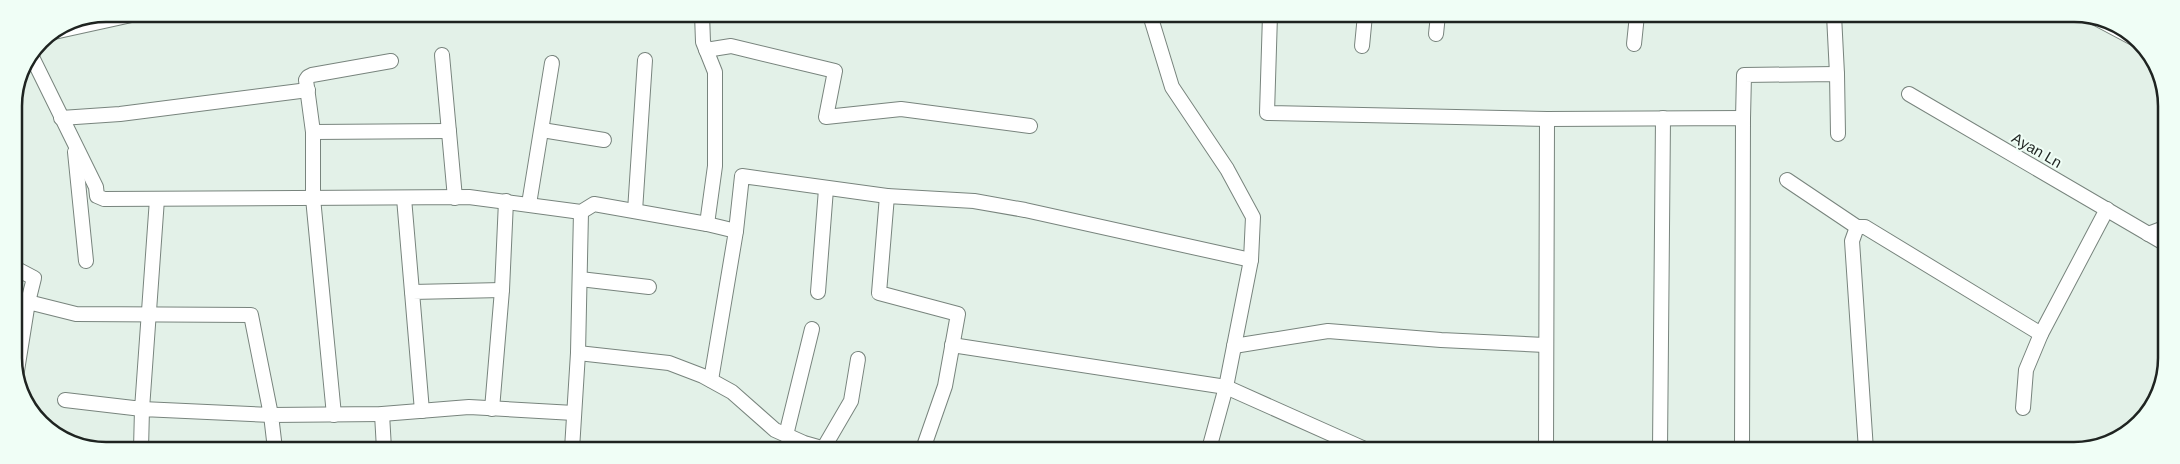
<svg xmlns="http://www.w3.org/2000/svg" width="2180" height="464" viewBox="0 0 2180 464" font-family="Arial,sans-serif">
  <rect width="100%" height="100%" fill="#e3f1e8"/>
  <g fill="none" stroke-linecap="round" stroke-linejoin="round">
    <g stroke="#78847d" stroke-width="16">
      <g id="minor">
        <polyline points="702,14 703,42 715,72 715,166 707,224 736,231 711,380"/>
        <polyline points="1150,15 1172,87 1227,169 1253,217 1251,260 1226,387 1209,449"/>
        <polyline points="1270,15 1267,113 1547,119 1743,118 1742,450"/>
        <polyline points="1834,15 1837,74"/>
        <polyline points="2090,15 2139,41"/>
        <polyline points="54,32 136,14"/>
        <polyline points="1436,34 1438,15"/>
        <polyline points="1634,44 1637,15"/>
        <polyline points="1362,46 1365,15"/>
        <polyline points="706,50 731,46 835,71 826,117 901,109 1030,126"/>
        <polyline points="442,55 455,198"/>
        <polyline points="33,59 96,187 97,196 104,199 469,197 581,212 594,204 707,224"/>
        <polyline points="1909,94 2164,243"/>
        <polyline points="61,118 120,114 308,90"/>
        <polyline points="1743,118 1744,75 1837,74 1838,134"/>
        <polyline points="542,130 604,140"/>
        <polyline points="313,132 449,131"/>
        <polyline points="75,152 86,261"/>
        <polyline points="1787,180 1857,227 1865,227 2041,334"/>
        <polyline points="404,198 412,292"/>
        <polyline points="529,204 552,63"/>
        <polyline points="635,211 645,60"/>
        <polyline points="1857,227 1852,241 1866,450"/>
        <polyline points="736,231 742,176 887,196"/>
        <polyline points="2148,234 2164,228"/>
        <polyline points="15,268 34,278 28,302"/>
        <polyline points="580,279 649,287"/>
        <polyline points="818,292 826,189"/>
        <polyline points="952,345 1226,387 1367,450"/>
        <polyline points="1234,346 1328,331 1441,340 1545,345"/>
        <polyline points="578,353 669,363 703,376 732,392 775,430 804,443 825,449"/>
        <polyline points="16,377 28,302 76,314 251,315 271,415 142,409 141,449"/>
        <polyline points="65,400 142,409 157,199"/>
        <polyline points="2023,408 2026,370 2041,334 2107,209"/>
        <polyline points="492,409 502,290 506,201"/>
        <polyline points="422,411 412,292 502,290"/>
        <polyline points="382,414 384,449"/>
        <polyline points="334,415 313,198 313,132 306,80 308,77 312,75 391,61"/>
        <polyline points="786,435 812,329"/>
        <polyline points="275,449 271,415 382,414 469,407 574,413"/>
        <polyline points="572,449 578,353 581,212"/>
        <polyline points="823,449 851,401 858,359"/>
        <polyline points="923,449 945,386 958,314 879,293 887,196 974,201 1025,210 1251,260"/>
        <polyline points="1546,450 1547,119"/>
        <polyline points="1660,450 1663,118"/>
      </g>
    </g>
    <use href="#minor" stroke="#fff" stroke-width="14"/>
  </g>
  <g text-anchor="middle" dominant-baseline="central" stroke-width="4" stroke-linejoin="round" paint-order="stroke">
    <g font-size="15" fill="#1f2421" stroke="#f0fef6">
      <text transform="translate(2037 150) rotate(30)">Ayan Ln</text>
    </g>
  </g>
  <path d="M0 0H2180V464H0ZM106 22H2074A84 84 0 0 1 2158 106V358A84 84 0 0 1 2074 442H106A84 84 0 0 1 22 358V106A84 84 0 0 1 106 22Z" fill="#f0fef6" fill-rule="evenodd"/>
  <path fill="none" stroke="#1f2421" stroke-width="2.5" d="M106 22H2074A84 84 0 0 1 2158 106V358A84 84 0 0 1 2074 442H106A84 84 0 0 1 22 358V106A84 84 0 0 1 106 22Z"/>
</svg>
